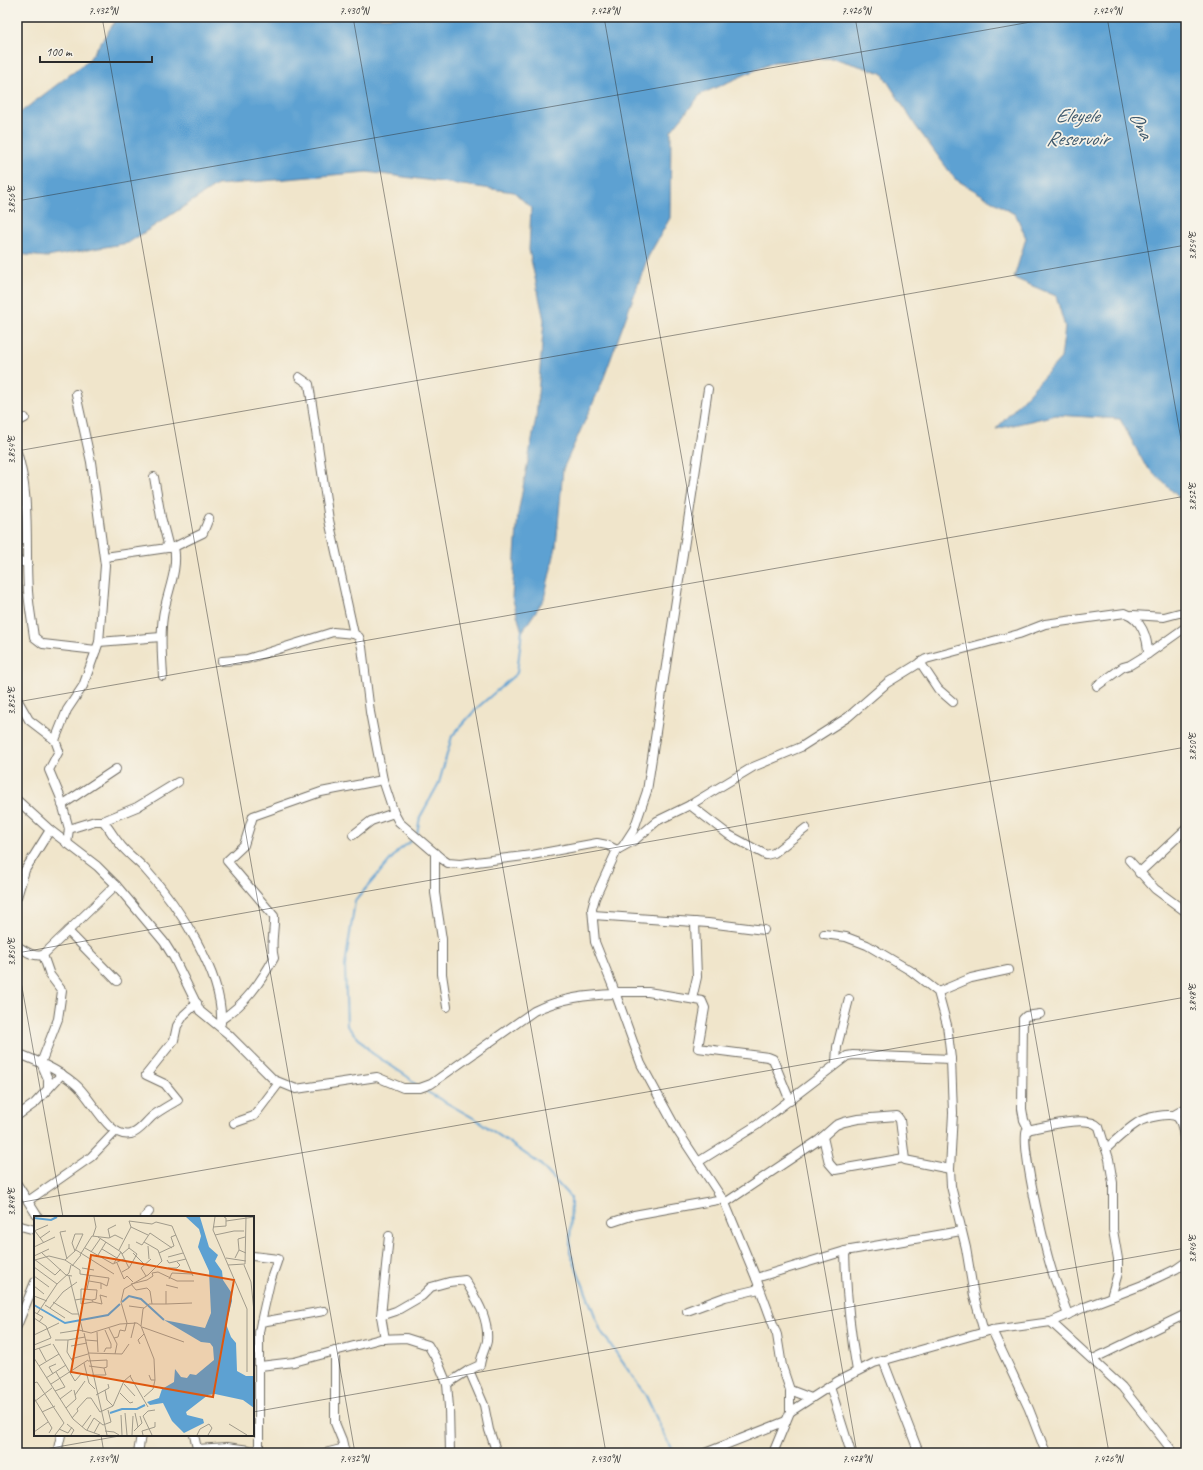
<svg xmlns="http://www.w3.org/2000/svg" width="1203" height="1470" viewBox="0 0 1203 1470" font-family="Caveat,sans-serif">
  <rect width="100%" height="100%" fill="#f7f3e8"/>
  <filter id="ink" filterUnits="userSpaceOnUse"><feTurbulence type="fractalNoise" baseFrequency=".025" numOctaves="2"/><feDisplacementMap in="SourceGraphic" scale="8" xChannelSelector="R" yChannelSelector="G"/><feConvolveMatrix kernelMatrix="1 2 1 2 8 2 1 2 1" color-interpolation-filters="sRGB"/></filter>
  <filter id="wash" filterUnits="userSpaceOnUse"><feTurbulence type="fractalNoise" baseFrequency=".012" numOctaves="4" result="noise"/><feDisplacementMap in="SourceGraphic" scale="16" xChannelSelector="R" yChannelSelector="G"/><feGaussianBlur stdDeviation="0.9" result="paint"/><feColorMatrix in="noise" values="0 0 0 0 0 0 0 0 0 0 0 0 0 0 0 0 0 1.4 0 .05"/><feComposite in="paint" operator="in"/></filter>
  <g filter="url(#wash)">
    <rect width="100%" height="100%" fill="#f0e5cb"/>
    <polygon fill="#5da1d2" stroke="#44667e" points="118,17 1179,17 1186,35 1186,504 1145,465 1120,419 1056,415 996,429 1061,358 1065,327 1056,296 1014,278 1026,238 1016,215 955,179 915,125 882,73 833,58 774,62 701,94 671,131 670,218 648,257 602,383 563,469 556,547 544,599 522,632 512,597 518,514 536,418 544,320 529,250 531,208 514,192 367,172 217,185 128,243 47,257 17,254 17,115 88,61"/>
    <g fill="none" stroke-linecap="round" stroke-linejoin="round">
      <g stroke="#5da1d2" stroke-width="2">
        <polyline points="417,834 420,817 439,783 452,736 477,708 517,673 522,630"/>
        <polyline points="415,838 398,851 355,901 345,966 347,1026 372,1053 408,1077 417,1086"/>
        <polyline points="422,1089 477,1120 540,1164 571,1198 570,1252 601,1331 646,1396 673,1453"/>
      </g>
    </g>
  </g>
  <g filter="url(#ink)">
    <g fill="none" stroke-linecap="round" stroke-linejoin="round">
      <g stroke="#706c63" stroke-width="10">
        <g id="minor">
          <polyline points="299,377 309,384 329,520 354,634"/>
          <polyline points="17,422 25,418"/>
          <path d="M17 452C31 496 25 545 28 591 29 606 32 622 34 637L43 644 96 650"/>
          <polyline points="154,477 161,517 169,548"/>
          <polyline points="105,557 174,547 203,533 209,518"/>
          <polyline points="17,561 28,563"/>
          <polyline points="1133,615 1164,617 1179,613 1186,613"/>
          <polyline points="99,642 161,637"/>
          <polyline points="1148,654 1186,627"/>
          <polyline points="222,661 247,659 333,632 354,634 359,637 362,647 370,712 383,780 394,813 399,822 442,859 448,863 460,864 532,855 597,843 607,845 617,850"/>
          <polyline points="920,662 938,689 953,702"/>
          <path d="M163 676C162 656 160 637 163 617 166 594 179 571 174 547"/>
          <polyline points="17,699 29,720 55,740"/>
          <path d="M17 800 50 830 97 866 116 885 164 942 174 958 200 1011 228 1034 274 1080 296 1089 377 1077 403 1088H420L431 1084 534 1011C561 998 587 995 616 994"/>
          <polyline points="62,805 116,769"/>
          <polyline points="690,805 729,835 766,855 774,853 806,828"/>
          <polyline points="103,821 137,807 178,782"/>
          <path d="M69 829 95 821H103C109 828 113 836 119 843 126 853 137 860 145 869 178 905 224 974 221 1023"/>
          <polyline points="353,835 371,821 394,813"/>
          <polyline points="67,844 69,829 60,796 49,770 59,751 55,740 67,710 83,686 99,642 105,565 91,462 76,394"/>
          <polyline points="623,846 634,829 647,791 708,389"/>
          <polyline points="435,853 435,893 442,939 442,974 447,1007"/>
          <polyline points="1129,860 1155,889 1186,912"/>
          <polyline points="1139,873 1186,829"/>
          <polyline points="17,897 25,870 50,830"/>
          <polyline points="593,915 708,923 764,930"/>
          <polyline points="68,931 117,981"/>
          <polyline points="824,934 846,937 867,945 911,971 938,992 947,1025 951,1059 953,1113 950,1169 951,1186 966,1248 974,1296 984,1332"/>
          <path d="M17 946C26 951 32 957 43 955L116 885"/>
          <polyline points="43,955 50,975 62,991 58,1019 41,1063 48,1079 48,1089"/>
          <polyline points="615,992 648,992 702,1001 705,1008 698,1048 768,1057 773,1059 790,1101"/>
          <polyline points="938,992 971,978 1008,970"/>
          <polyline points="692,999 697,977 695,922"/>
          <path d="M222 1019C246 1003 260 983 274 958 270 944 275 930 274 916L227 861 244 845 253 816 321 792 383 780"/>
          <path d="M17 1053C37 1061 57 1069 74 1083 91 1095 108 1140 131 1134 140 1132 147 1120 154 1115 162 1109 170 1105 178 1100L165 1084 146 1075 174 1040 177 1026 184 1015 197 1003"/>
          <polyline points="836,1063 837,1047 849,999"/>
          <polyline points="1174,1115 1186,1108"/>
          <polyline points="17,1116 35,1103 62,1074"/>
          <polyline points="234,1123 254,1116 279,1083"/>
          <polyline points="1029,1130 1024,1120 1022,1109 1023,1019 1026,1016 1040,1014"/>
          <polyline points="823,1137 829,1163 835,1170 904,1158"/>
          <path d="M1106 1149C1116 1140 1126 1130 1137 1123 1144 1118 1172 1111 1178 1118 1185 1126 1185 1151 1186 1161"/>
          <polyline points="698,1162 757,1125 847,1056 853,1055 951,1059"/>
          <polyline points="17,1184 38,1217"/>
          <polyline points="28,1201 91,1157 115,1132"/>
          <polyline points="725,1203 819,1140 836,1125 844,1122 858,1119 897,1116 900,1120 905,1160 950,1169"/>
          <polyline points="145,1217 149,1212"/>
          <polyline points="613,1222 634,1215 723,1199"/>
          <polyline points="17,1225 35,1230"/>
          <path d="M389 1236 381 1316 396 1311 422 1296 431 1287 449 1282 465 1280C476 1299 489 1317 487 1341 486 1347 481 1356 480 1365L469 1370"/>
          <path d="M845 1251C846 1292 850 1331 857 1371"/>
          <polyline points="253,1256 278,1259 270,1282 261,1322"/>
          <polyline points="756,1278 845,1251 961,1231"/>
          <polyline points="687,1311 725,1297 759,1289"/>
          <path d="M1068 1315C1063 1300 1057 1286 1052 1271 1046 1252 1019 1142 1027 1130 1043 1127 1088 1114 1099 1127L1109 1159 1113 1183V1230L1118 1259V1273L1111 1297"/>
          <polyline points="381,1316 385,1339"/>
          <polyline points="1051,1322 1122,1387 1174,1453"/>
          <polyline points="17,1326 35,1282"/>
          <polyline points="992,1330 1029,1409 1046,1453"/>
          <polyline points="1093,1359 1186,1314"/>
          <polyline points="883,1360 919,1453"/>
          <polyline points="260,1366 294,1362 335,1351"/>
          <polyline points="447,1384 469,1370 484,1405 489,1430 497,1453"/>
          <polyline points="830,1386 851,1453"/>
          <polyline points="790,1390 811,1398"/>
          <polyline points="790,1412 838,1381 874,1363 992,1330 1051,1322 1085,1307 1140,1286 1176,1269 1186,1262"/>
          <polyline points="194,1435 198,1453"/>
          <polyline points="197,1449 227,1447 271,1453"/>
          <polyline points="259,1450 259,1332 261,1322 324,1311"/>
          <polyline points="57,1453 61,1435"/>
          <polyline points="138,1453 141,1435"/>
          <polyline points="325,1453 341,1449 344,1453"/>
          <polyline points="345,1453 342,1440 335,1423 335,1351 380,1339 406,1338 428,1345 438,1362 447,1384 449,1407 450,1453"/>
          <polyline points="705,1453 786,1421"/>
          <path d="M773 1453 790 1412V1390L782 1366 777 1335 756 1278 725 1203 677 1130 641 1064 615 992 595 942 592 909 595 898 617 850 635 840 657 821 690 805 753 767 801 747 848 717 887 683 926 659 1019 634 1045 624 1125 613C1141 618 1148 638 1148 654L1130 665 1123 667 1097 686"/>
        </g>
      </g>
      <use href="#minor" stroke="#fff" stroke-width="8"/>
    </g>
  </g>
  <path fill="none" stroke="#2b2b2b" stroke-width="1" stroke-opacity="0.45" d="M102 17 355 1453M353 17 606 1453M604 17 857 1453M855 17 1109 1453M1107 17 1186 468M17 201 1059 17M17 451 1186 245M17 702 1186 496M17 953 1186 747M17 959 63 1217M17 1203 1186 997M253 1412 1186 1248M101 1435 104 1453M23 1453 125 1435"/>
  <g text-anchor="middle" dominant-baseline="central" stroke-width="3.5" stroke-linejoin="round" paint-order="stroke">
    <g font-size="20" font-style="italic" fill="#3f5a6e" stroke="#f7f3e8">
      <text x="1077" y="115">Eleyele<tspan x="1077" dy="23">Reservoir</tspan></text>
      <text transform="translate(1141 125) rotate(62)">Ona</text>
    </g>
  </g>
  <g transform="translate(34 1216)">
    <rect width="220" height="220" fill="#f0e5cb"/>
    <path d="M152 1H166L175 31 184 39 181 45 188 55 189 64 197 76 198 85 192 108 197 121 202 127 203 155 212 160H220V192L209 184 181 178 174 179 152 196 153 199 169 203 170 207 150 217 138 205 129 187 116 189 113 186 125 182 128 173 140 166 141 153 147 161 153 162 156 158 162 159 180 144 179 131 176 127 167 126 130 104 171 112 177 97 175 55 164 31 167 20 165 13Z" fill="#5da1d2"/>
    <path fill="none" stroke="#5da1d2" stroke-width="2" d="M0 2 17 4 23 1M88 86 95 80 107 83 130 104M0 89 31 107 74 99 86 88M76 197 88 193H103L111 189"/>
    <path fill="none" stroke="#a19b8b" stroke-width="1" d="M181 1 179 14 213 93V156M192 5 220 1M97 11 114 19M179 11 192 10V2L190 1M0 15 14 9M1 15 10 27M32 15 26 16 33 43M181 19 200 15H210M59 20 62 11 60 1M64 21 87 36 95 52M6 22 16 15M76 22 74 13 82 9M102 26 108 29 116 17 138 32M114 30 115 43M0 31 21 21M51 32 79 48 90 43M68 33 83 42M42 34 80 58M85 34 97 11 95 5 118 8 122 6 138 10 159 60M205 34 204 23 211 21M57 36 66 23M8 37 32 59 38 60M99 37 110 48M125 37 140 30 137 21 142 19M88 38 95 32V28M46 39 58 20 75 22 81 19 89 23M64 39 72 26M0 40 15 33M134 41 149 37M192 42 212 45M201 42 205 34 212 37M0 43 21 59 27 53M1 44 15 40 31 44 41 35 49 18H41L38 27 41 35M31 44 46 54V58L75 62 73 70 67 67M133 44 135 47 152 43M80 47 87 36M83 47 90 63 93 60 99 66M194 49 211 48 212 1M210 49 217 66 220 96M38 50 47 39M0 51 23 68M48 52 60 54M134 52H143L146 49 143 46M88 56 95 52 103 38 95 32M118 57 124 56 143 65H160M0 60 15 71M35 60 41 84 47 83H50L58 84 62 83 63 74 47 73V88L59 86 58 84M112 60 107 52 117 43M135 63 138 57 158 58M55 65 67 67V73M97 68 102 74 113 72 116 75 118 88M97 68 113 64 119 60 118 57M132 69 144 72M0 70 10 78M53 73 56 59M0 80 13 85M41 84 49 116M19 86 38 98H45M59 86 68 88 66 79 73 81M132 88 158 87M11 89 31 102M95 90 110 92M16 92 29 76 43 66M0 96 9 101 5 106M3 98 23 68 35 57 37 49M0 102 12 110 17 122 0 129M93 107 87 86 90 73 114 59 128 45 124 34 110 26M107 110 109 93 115 88H132V75M108 111 150 126M75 112 83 128 81 138M63 116 64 136M26 117 45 114 57 117 86 108 103 107 107 110 120 143 121 164H117L115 159M50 117 73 219M0 119 25 107M80 122 84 121 86 114 91 115 93 107M97 122 101 106M21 124H34M52 124 64 125M19 128 41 165 48 157M106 128 104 124 110 118M37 130 53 127M5 132 12 145M0 134 17 128M70 136 72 132H77V128L71 114M54 137 88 138 95 128M0 142 39 203 52 214 66 219M37 143 54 138M54 145 73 144V151L70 152M39 146 33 136 34 124 51 121M50 147 55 167 61 173M5 150 25 138M55 150 70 152M19 158 15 151 22 148M58 159H72L70 152M96 160 114 191M12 162 32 149M0 167 3 166 30 207M17 168 54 144M90 168 101 180M71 174 73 184 79 190M21 175 31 171 22 156M86 177 96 187 99 186M41 179 51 165M62 179 75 172 74 168M110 181 119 173 121 164M0 182 18 212 15 217M26 183 38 174M0 186 18 172M32 192 42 183 40 174M8 196 21 190M66 196 79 190 90 165 97 159M91 197 93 219M87 199 88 219M38 202 44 195 43 193 53 182H57L66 196M33 208 40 214 37 219M195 208 213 219M48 211 57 199M104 211 108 207 106 200M25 213 34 217 38 211M53 214 60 202 69 209 77 206 74 194M71 215 80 216 85 219M100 215 104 211 101 197M0 216 14 206M60 217 66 206M21 219 30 207M98 219 99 200M109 219 108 215 121 211V206M118 219 109 200 114 195 121 194M163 219 166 213 175 208 178 212 174 219"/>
    <path fill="#df570e" fill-opacity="0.15" stroke="#df570e" stroke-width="2" d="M57 39 200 64 179 181 37 156Z"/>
    <rect width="220" height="220" fill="none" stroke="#2b2b2b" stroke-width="2"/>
  </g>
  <rect width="1203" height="1470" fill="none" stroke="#f7f3e8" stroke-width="44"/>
  <path d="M40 56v6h112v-6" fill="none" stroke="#2b2b2b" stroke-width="2"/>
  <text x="46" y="56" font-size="12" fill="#2b2b2b" stroke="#f7f3e8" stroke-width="3" paint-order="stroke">100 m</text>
  <rect x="22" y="22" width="1159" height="1426" fill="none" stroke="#2b2b2b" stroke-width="1.5"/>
  <g font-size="10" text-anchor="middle" fill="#2b2b2b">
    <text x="103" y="14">7.432°N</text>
    <text x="354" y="14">7.430°N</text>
    <text x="605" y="14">7.428°N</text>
    <text x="856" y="14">7.426°N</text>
    <text x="1107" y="14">7.424°N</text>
    <text transform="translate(11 200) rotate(-90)" y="4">3.856°E</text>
    <text transform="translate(1192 246) rotate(-90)" y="4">3.854°E</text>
    <text transform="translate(11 450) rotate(-90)" y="4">3.854°E</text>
    <text transform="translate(1192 497) rotate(-90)" y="4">3.852°E</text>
    <text transform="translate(11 701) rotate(-90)" y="4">3.852°E</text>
    <text transform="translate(1192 747) rotate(-90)" y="4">3.850°E</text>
    <text transform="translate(11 952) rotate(-90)" y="4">3.850°E</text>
    <text transform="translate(1192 998) rotate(-90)" y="4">3.848°E</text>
    <text transform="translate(11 1202) rotate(-90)" y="4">3.848°E</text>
    <text transform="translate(1192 1249) rotate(-90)" y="4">3.846°E</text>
    <text x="103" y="1462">7.434°N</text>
    <text x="354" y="1462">7.432°N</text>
    <text x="605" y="1462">7.430°N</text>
    <text x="857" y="1462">7.428°N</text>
    <text x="1108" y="1462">7.426°N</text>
  </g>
</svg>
